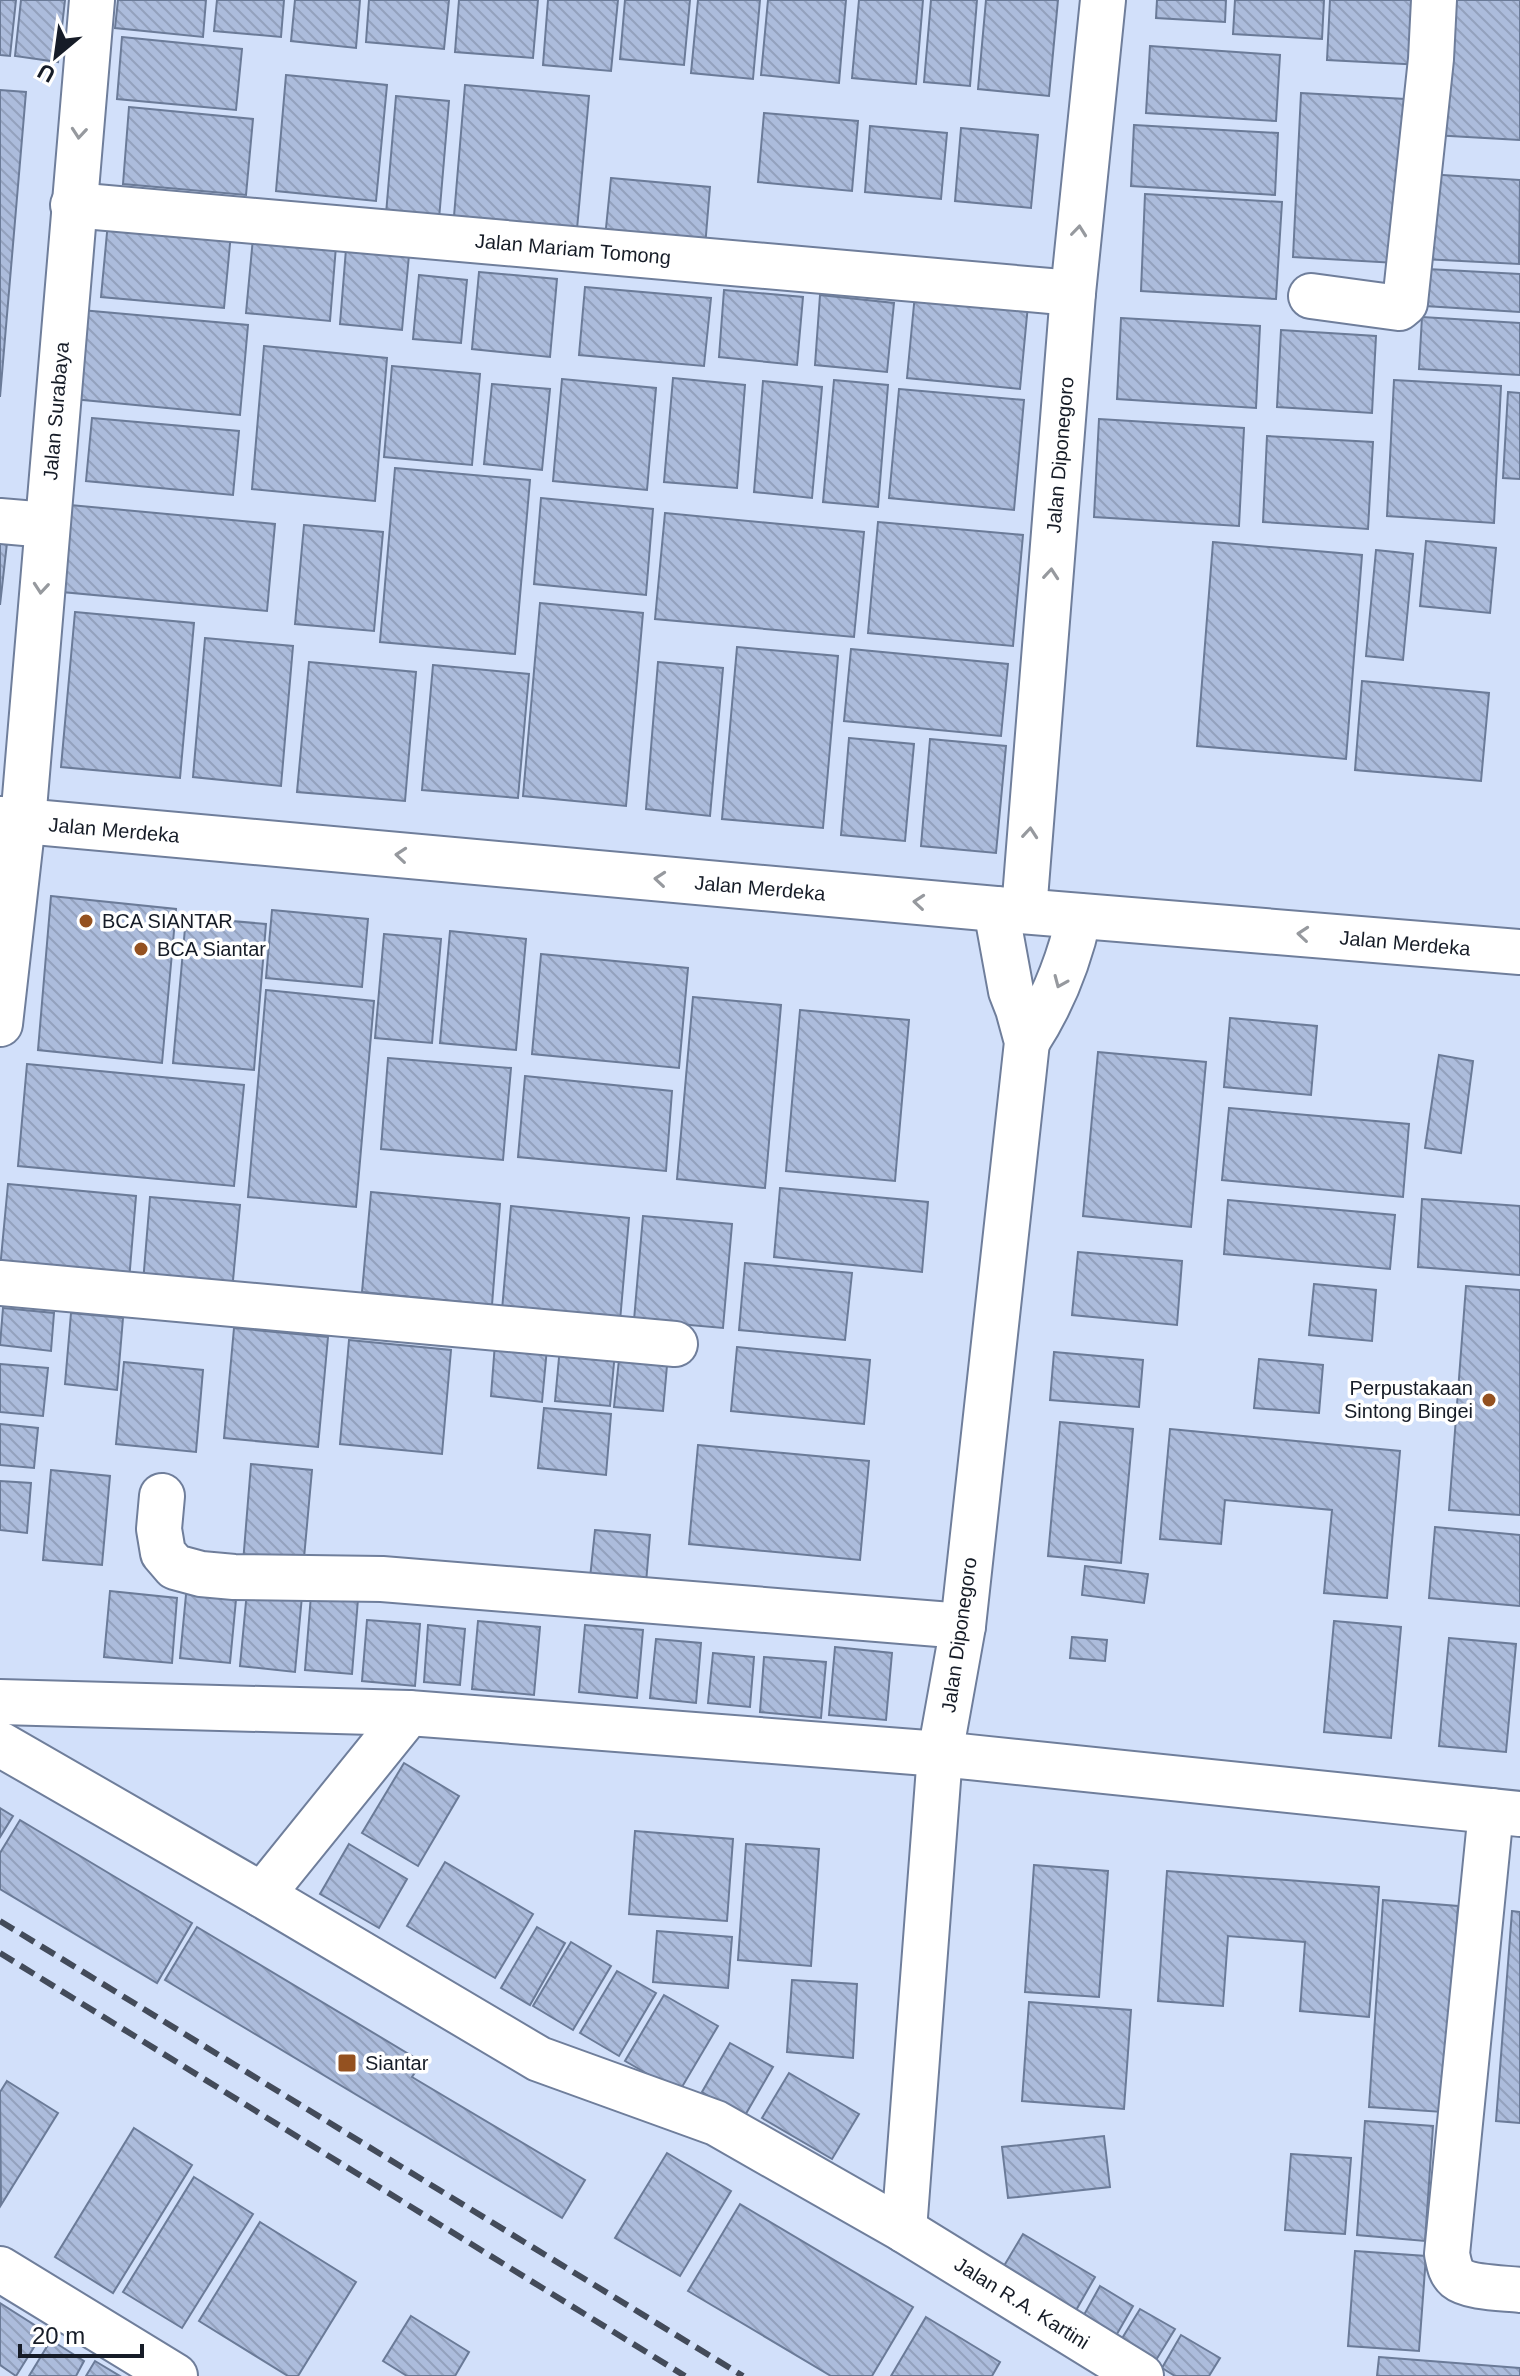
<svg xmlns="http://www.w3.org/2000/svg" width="1520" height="2376" viewBox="0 0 1520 2376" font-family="Helvetica,sans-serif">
  <defs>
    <pattern id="building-back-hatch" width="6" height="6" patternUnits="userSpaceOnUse" patternTransform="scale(2)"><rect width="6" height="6" fill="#acbcdc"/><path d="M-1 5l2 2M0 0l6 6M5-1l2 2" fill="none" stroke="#93a1bd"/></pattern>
  </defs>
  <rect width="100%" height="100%" fill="#d2e0fa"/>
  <g fill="url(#building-back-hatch)" stroke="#6b7b98" stroke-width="2">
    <polygon points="0,0 16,0 10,56 0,55"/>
    <polygon points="21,0 65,0 58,62 15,56"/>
    <polygon points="118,0 206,0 203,37 115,28"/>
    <polygon points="217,0 284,0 281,37 214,31"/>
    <polygon points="295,0 360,0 356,48 291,41"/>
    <polygon points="369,0 449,0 444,49 366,42"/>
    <polygon points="459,0 538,0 533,58 455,52"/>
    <polygon points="548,0 618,0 611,71 543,65"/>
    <polygon points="625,0 690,0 684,65 620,59"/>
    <polygon points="698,0 760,0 753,79 691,73"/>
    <polygon points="768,0 846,0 839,83 761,75"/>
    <polygon points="859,0 923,0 916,84 852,78"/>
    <polygon points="931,0 977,0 970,86 924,82"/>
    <polygon points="986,0 1058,0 1049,96 978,89"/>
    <polygon points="1157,0 1226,0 1225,22 1156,18"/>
    <polygon points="1235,0 1324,0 1322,39 1233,34"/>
    <polygon points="1330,0 1426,0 1423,65 1327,60"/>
    <polygon points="1440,0 1520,0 1520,140 1433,135"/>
    <polygon points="122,37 242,49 236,110 117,99"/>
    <polygon points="1150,46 1280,55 1276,121 1146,113"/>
    <polygon points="286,75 387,85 376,201 276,191"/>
    <polygon points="465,85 589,96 576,240 453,228"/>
    <polygon points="0,90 26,92 0,397"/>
    <polygon points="1301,93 1405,99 1396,263 1293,257"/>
    <polygon points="396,96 449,101 439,219 386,214"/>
    <polygon points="129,107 253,119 246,195 123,184"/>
    <polygon points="764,113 858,121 852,191 758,182"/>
    <polygon points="1134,125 1278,133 1275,195 1131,186"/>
    <polygon points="870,126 947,133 941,199 865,192"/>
    <polygon points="961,128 1038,135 1031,208 955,201"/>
    <polygon points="1427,174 1520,180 1519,264 1423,259"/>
    <polygon points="611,178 710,187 705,247 605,238"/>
    <polygon points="1145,194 1282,202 1276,299 1141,291"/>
    <polygon points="108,222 231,233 224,308 101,297"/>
    <polygon points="253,238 336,246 330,321 246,313"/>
    <polygon points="346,249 409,255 402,330 340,324"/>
    <polygon points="1427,269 1520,274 1520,312 1425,306"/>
    <polygon points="479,272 557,279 550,357 472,349"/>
    <polygon points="419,275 467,280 461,343 413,339"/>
    <polygon points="585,287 711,298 704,366 579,355"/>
    <polygon points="724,290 803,297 797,365 719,357"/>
    <polygon points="915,294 1028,305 1020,389 907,378"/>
    <polygon points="820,295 894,303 887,372 815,365"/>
    <polygon points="81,310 248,325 240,415 73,399"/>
    <polygon points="1422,317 1520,323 1520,375 1419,369"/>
    <polygon points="1121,318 1260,326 1256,408 1117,399"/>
    <polygon points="1281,330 1376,336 1372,413 1277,407"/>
    <polygon points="264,346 387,358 375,501 252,489"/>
    <polygon points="392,366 480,374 472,465 384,457"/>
    <polygon points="673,378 745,385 737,488 664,482"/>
    <polygon points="562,379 656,388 647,490 553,481"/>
    <polygon points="834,380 888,385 878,507 823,502"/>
    <polygon points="1394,380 1501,386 1494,523 1387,516"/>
    <polygon points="763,381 822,387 812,498 754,492"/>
    <polygon points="492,384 550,389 542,470 484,464"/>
    <polygon points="899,389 1024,400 1014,510 889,498"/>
    <polygon points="1508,392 1520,393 1520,479 1503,478"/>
    <polygon points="92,418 239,431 233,495 86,481"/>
    <polygon points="1099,419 1244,428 1239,526 1094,517"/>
    <polygon points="1267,436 1373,442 1368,529 1263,522"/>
    <polygon points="395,468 530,480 515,654 380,642"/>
    <polygon points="541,498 653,509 646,595 534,584"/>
    <polygon points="70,505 275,524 267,611 62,592"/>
    <polygon points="665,513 864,532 854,637 655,619"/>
    <polygon points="878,522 1023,535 1013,646 868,633"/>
    <polygon points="304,525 383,532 374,631 295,624"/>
    <polygon points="0,533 8,534 0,605"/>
    <polygon points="1426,541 1496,548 1490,613 1420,606"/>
    <polygon points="1213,542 1362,555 1346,759 1197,746"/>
    <polygon points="1376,550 1413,554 1403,660 1366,656"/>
    <polygon points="540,603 643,613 626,806 523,796"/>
    <polygon points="75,612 194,623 180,778 61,767"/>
    <polygon points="205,638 293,646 281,786 193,777"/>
    <polygon points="737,647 838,656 823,828 722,819"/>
    <polygon points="851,649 1008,664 1001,736 844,721"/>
    <polygon points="309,662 416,672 405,801 297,792"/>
    <polygon points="658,662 723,668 710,816 646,809"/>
    <polygon points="433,665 529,674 518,798 422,790"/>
    <polygon points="1362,681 1489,693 1481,781 1355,770"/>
    <polygon points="849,738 914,744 905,841 841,835"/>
    <polygon points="930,739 1006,746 996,853 921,846"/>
    <polygon points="51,896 176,909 162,1063 38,1050"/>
    <polygon points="272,910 368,919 362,987 266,978"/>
    <polygon points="186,917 266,924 254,1070 173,1063"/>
    <polygon points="450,931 526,939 516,1050 440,1043"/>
    <polygon points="384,934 441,939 432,1043 375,1038"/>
    <polygon points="541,954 688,968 679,1068 532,1054"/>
    <polygon points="266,990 374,1001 356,1207 248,1197"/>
    <polygon points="693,997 781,1005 765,1188 677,1179"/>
    <polygon points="800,1010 909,1020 895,1181 786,1171"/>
    <polygon points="1230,1018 1317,1026 1311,1095 1224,1087"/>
    <polygon points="1098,1052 1206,1062 1191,1227 1083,1216"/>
    <polygon points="1439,1055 1473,1061 1461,1153 1425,1148"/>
    <polygon points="388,1058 511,1068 503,1160 381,1149"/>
    <polygon points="27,1064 244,1085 234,1186 18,1166"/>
    <polygon points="525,1076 672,1091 666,1171 518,1157"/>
    <polygon points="1229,1108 1409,1124 1403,1197 1222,1180"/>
    <polygon points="8,1184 136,1196 129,1281 0,1269"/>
    <polygon points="780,1188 928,1202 922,1272 774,1257"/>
    <polygon points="371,1192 500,1204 492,1305 362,1292"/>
    <polygon points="150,1197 240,1205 232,1291 143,1283"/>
    <polygon points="1422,1199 1520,1206 1520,1275 1418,1267"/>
    <polygon points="1228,1200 1395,1215 1390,1269 1224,1254"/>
    <polygon points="511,1206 629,1218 620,1321 502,1310"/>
    <polygon points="643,1216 732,1224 723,1328 634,1320"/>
    <polygon points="1078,1252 1182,1261 1177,1325 1072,1315"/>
    <polygon points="745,1263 852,1273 845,1340 739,1330"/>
    <polygon points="1314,1284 1376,1290 1372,1341 1309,1335"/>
    <polygon points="1466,1286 1520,1290 1520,1515 1449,1510"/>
    <polygon points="3,1308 54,1313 51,1351 0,1345"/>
    <polygon points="71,1313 123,1318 117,1390 65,1384"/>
    <polygon points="234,1328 328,1337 318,1447 224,1438"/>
    <polygon points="349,1340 451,1350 442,1454 340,1444"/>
    <polygon points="495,1343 547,1348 542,1402 491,1396"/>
    <polygon points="560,1347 615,1352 610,1406 555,1401"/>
    <polygon points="737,1347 870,1360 864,1424 731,1411"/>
    <polygon points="620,1350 668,1354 663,1411 614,1407"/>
    <polygon points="1054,1352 1143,1360 1139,1407 1050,1400"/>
    <polygon points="1259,1359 1323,1365 1319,1413 1254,1408"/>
    <polygon points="124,1362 203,1370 196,1452 116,1444"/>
    <polygon points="0,1364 48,1368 43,1416 0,1412"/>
    <polygon points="544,1408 611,1414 606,1475 538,1468"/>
    <polygon points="1060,1422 1133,1429 1121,1563 1048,1556"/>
    <polygon points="0,1424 38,1428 34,1468 0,1465"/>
    <polygon points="1170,1429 1400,1451 1387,1598 1324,1593 1332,1510 1225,1500 1221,1544 1160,1539"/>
    <polygon points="698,1445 869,1461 860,1560 689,1544"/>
    <polygon points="251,1464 312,1470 303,1569 243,1563"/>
    <polygon points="51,1470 110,1476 102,1565 43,1560"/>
    <polygon points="0,1481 31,1483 27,1533 0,1530"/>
    <polygon points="1435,1527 1520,1535 1520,1606 1429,1598"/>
    <polygon points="595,1530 650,1535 646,1583 590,1578"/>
    <polygon points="1085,1566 1148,1574 1144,1603 1082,1595"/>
    <polygon points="187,1584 237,1589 230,1663 180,1658"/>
    <polygon points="110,1591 177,1598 172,1663 104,1657"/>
    <polygon points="247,1591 302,1596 295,1672 240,1666"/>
    <polygon points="311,1595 358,1599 352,1674 305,1670"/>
    <polygon points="367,1620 420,1624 415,1686 362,1681"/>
    <polygon points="478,1621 540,1627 534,1695 472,1689"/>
    <polygon points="1334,1621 1401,1627 1391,1738 1324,1732"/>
    <polygon points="428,1625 465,1629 460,1685 424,1682"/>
    <polygon points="585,1625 643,1630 637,1698 579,1692"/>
    <polygon points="1072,1637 1107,1640 1105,1661 1070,1658"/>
    <polygon points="1449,1638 1516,1644 1506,1752 1439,1746"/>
    <polygon points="656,1639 701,1643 696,1703 650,1698"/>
    <polygon points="835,1647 892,1653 886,1720 829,1715"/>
    <polygon points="713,1653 754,1657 750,1707 708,1703"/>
    <polygon points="764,1657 826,1662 821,1718 760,1712"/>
    <polygon points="404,1763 459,1796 418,1866 362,1833"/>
    <polygon points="0,1808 13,1816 0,1837"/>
    <polygon points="20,1820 192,1923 157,1983 0,1889 0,1853"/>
    <polygon points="635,1831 733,1839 727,1921 629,1914"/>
    <polygon points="349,1844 407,1879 379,1928 320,1894"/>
    <polygon points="746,1844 819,1849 811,1966 738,1960"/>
    <polygon points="445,1862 533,1914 495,1978 407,1926"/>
    <polygon points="1034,1865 1108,1871 1099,1997 1025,1992"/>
    <polygon points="1167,1871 1379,1887 1369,2017 1300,2011 1305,1942 1228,1936 1223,2006 1158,2001"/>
    <polygon points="1383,1900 1458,1906 1443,2112 1369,2107"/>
    <polygon points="1512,1911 1520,1912 1520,2123 1496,2121"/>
    <polygon points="197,1927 422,2062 412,2077 585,2180 562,2218 165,1980"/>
    <polygon points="537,1927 565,1943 530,2005 501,1988"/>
    <polygon points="657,1931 732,1937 728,1988 653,1982"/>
    <polygon points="571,1942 611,1966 573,2030 533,2006"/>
    <polygon points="617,1971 656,1993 619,2056 580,2033"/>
    <polygon points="792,1980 857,1984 853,2058 787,2052"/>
    <polygon points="664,1995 718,2026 679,2092 625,2061"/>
    <polygon points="1029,2002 1131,2010 1124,2109 1022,2101"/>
    <polygon points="730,2043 773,2067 744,2117 702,2092"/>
    <polygon points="789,2073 859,2114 832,2159 762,2118"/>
    <polygon points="7,2081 58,2113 1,2205 0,2092"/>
    <polygon points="1365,2121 1433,2126 1425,2241 1357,2235"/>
    <polygon points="134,2128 192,2165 113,2293 55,2257"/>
    <polygon points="1104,2136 1110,2187 1008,2198 1002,2147"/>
    <polygon points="667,2153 731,2191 680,2276 615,2238"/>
    <polygon points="1291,2154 1351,2158 1345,2234 1285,2230"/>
    <polygon points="194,2177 253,2214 182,2328 123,2292"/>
    <polygon points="740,2204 913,2307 872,2376 831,2376 688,2291"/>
    <polygon points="260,2222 356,2282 298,2376 288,2376 199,2321"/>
    <polygon points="1023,2234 1095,2277 1071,2319 998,2276"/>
    <polygon points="1355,2251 1426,2256 1419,2351 1348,2346"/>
    <polygon points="1100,2286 1133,2306 1113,2341 1080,2322"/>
    <polygon points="0,2303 44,2331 16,2376 0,2365"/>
    <polygon points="1140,2309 1175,2329 1153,2365 1118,2345"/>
    <polygon points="411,2316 469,2352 455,2376 407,2376 383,2361"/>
    <polygon points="926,2317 1000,2362 992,2376 891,2376"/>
    <polygon points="1181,2335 1220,2358 1209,2376 1175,2376 1162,2368"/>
    <polygon points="51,2340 84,2361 76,2376 29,2376"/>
    <polygon points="1379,2357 1520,2368 1520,2376 1377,2376"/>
    <polygon points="95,2361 120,2376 86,2376"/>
  </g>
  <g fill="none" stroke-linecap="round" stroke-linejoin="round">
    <g stroke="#6f7e9b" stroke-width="48">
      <g id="minor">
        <polyline points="73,205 1073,293"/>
        <polyline points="1311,296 1399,308 1405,303 1431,59 1434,0"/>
        <polyline points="0,521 47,525"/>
        <polyline points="1024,911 1073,293 1103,0"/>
        <polyline points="0,1024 23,821 92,0"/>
        <path d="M1027 1042C1053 1002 1069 962 1079 916"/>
        <polyline points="0,1283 675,1344"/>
        <polyline points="162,1496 159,1529 163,1553 175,1567 201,1574 234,1577 382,1579 963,1626"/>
        <polyline points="0,1702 409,1713 940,1754 1520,1814"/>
        <polyline points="0,1744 262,1895 539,2059 716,2123 904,2230 1141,2376"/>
        <path d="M1491 1811 1447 2254C1449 2263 1450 2272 1457 2278 1469 2288 1504 2288 1520 2290"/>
        <polyline points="262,1895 409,1713"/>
        <polyline points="904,2230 940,1754 963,1626 1027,1042 1018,1009 1011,991 996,909"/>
        <polyline points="0,2269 175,2376"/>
      </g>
    </g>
    <g stroke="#6f7e9b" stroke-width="48">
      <polyline id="major" points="0,819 996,909 1520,952"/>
    </g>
    <use href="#minor" stroke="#fff" stroke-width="44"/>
    <use href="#major" stroke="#fff" stroke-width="44"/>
    <g stroke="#434b5a" stroke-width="6" stroke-dasharray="16 8" stroke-linecap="butt">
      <polyline points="0,1921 743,2376"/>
      <polyline points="0,1953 685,2376"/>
    </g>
  </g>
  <defs><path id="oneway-chevron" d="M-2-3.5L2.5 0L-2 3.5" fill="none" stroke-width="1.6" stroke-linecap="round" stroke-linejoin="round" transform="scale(2)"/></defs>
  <g stroke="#96999e">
    <use href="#oneway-chevron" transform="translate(79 133) rotate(95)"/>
    <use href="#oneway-chevron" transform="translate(1079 231) rotate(-84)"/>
    <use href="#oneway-chevron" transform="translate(1051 574) rotate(-85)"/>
    <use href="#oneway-chevron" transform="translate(41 588) rotate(95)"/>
    <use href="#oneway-chevron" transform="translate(1030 833) rotate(-85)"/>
    <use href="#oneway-chevron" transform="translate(401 855) rotate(-175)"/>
    <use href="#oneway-chevron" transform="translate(660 879) rotate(-175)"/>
    <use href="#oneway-chevron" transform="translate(919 902) rotate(-175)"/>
    <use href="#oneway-chevron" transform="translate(1303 934) rotate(-175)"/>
    <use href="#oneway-chevron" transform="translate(1060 982) rotate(113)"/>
  </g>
  <g fill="#945120" stroke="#fff" stroke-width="3">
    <circle cx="86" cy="921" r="8"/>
    <circle cx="141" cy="949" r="8"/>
    <circle cx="1489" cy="1400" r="8"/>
    <rect x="337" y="2053" width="20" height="20" rx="4"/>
  </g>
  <g text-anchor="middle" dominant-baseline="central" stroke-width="7" stroke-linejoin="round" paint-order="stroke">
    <g font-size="20" fill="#161c27" stroke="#fff">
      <text transform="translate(573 249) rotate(5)">Jalan Mariam Tomong</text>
      <text transform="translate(56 411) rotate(-85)">Jalan Surabaya</text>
      <text transform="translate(1060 455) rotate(-85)">Jalan Diponegoro</text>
      <text transform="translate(114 830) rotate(5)">Jalan Merdeka</text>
      <text transform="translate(760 888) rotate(5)">Jalan Merdeka</text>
      <text transform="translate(1405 943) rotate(5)">Jalan Merdeka</text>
      <text transform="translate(959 1635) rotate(-82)">Jalan Diponegoro</text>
      <text transform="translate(1022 2303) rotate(32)">Jalan R.A. Kartini</text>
    </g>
    <g font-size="20" fill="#161c27" stroke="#fff" text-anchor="start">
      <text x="102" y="921">BCA SIANTAR</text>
      <text x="157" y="949">BCA Siantar</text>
      <text x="1473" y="1388" text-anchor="end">Perpustakaan<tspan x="1473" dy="23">Sintong Bingei</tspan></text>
      <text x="365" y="2063">Siantar</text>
    </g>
  </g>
  <g transform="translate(56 56) rotate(209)" stroke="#ffffff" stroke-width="6" paint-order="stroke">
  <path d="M0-6L14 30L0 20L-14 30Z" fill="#161c27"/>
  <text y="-12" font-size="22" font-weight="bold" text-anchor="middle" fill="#161c27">U</text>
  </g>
  <path d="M20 2344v12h122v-12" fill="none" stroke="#161c27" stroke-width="4"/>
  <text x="32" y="2344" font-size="24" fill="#161c27" stroke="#ffffff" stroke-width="6" paint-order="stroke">20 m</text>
</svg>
